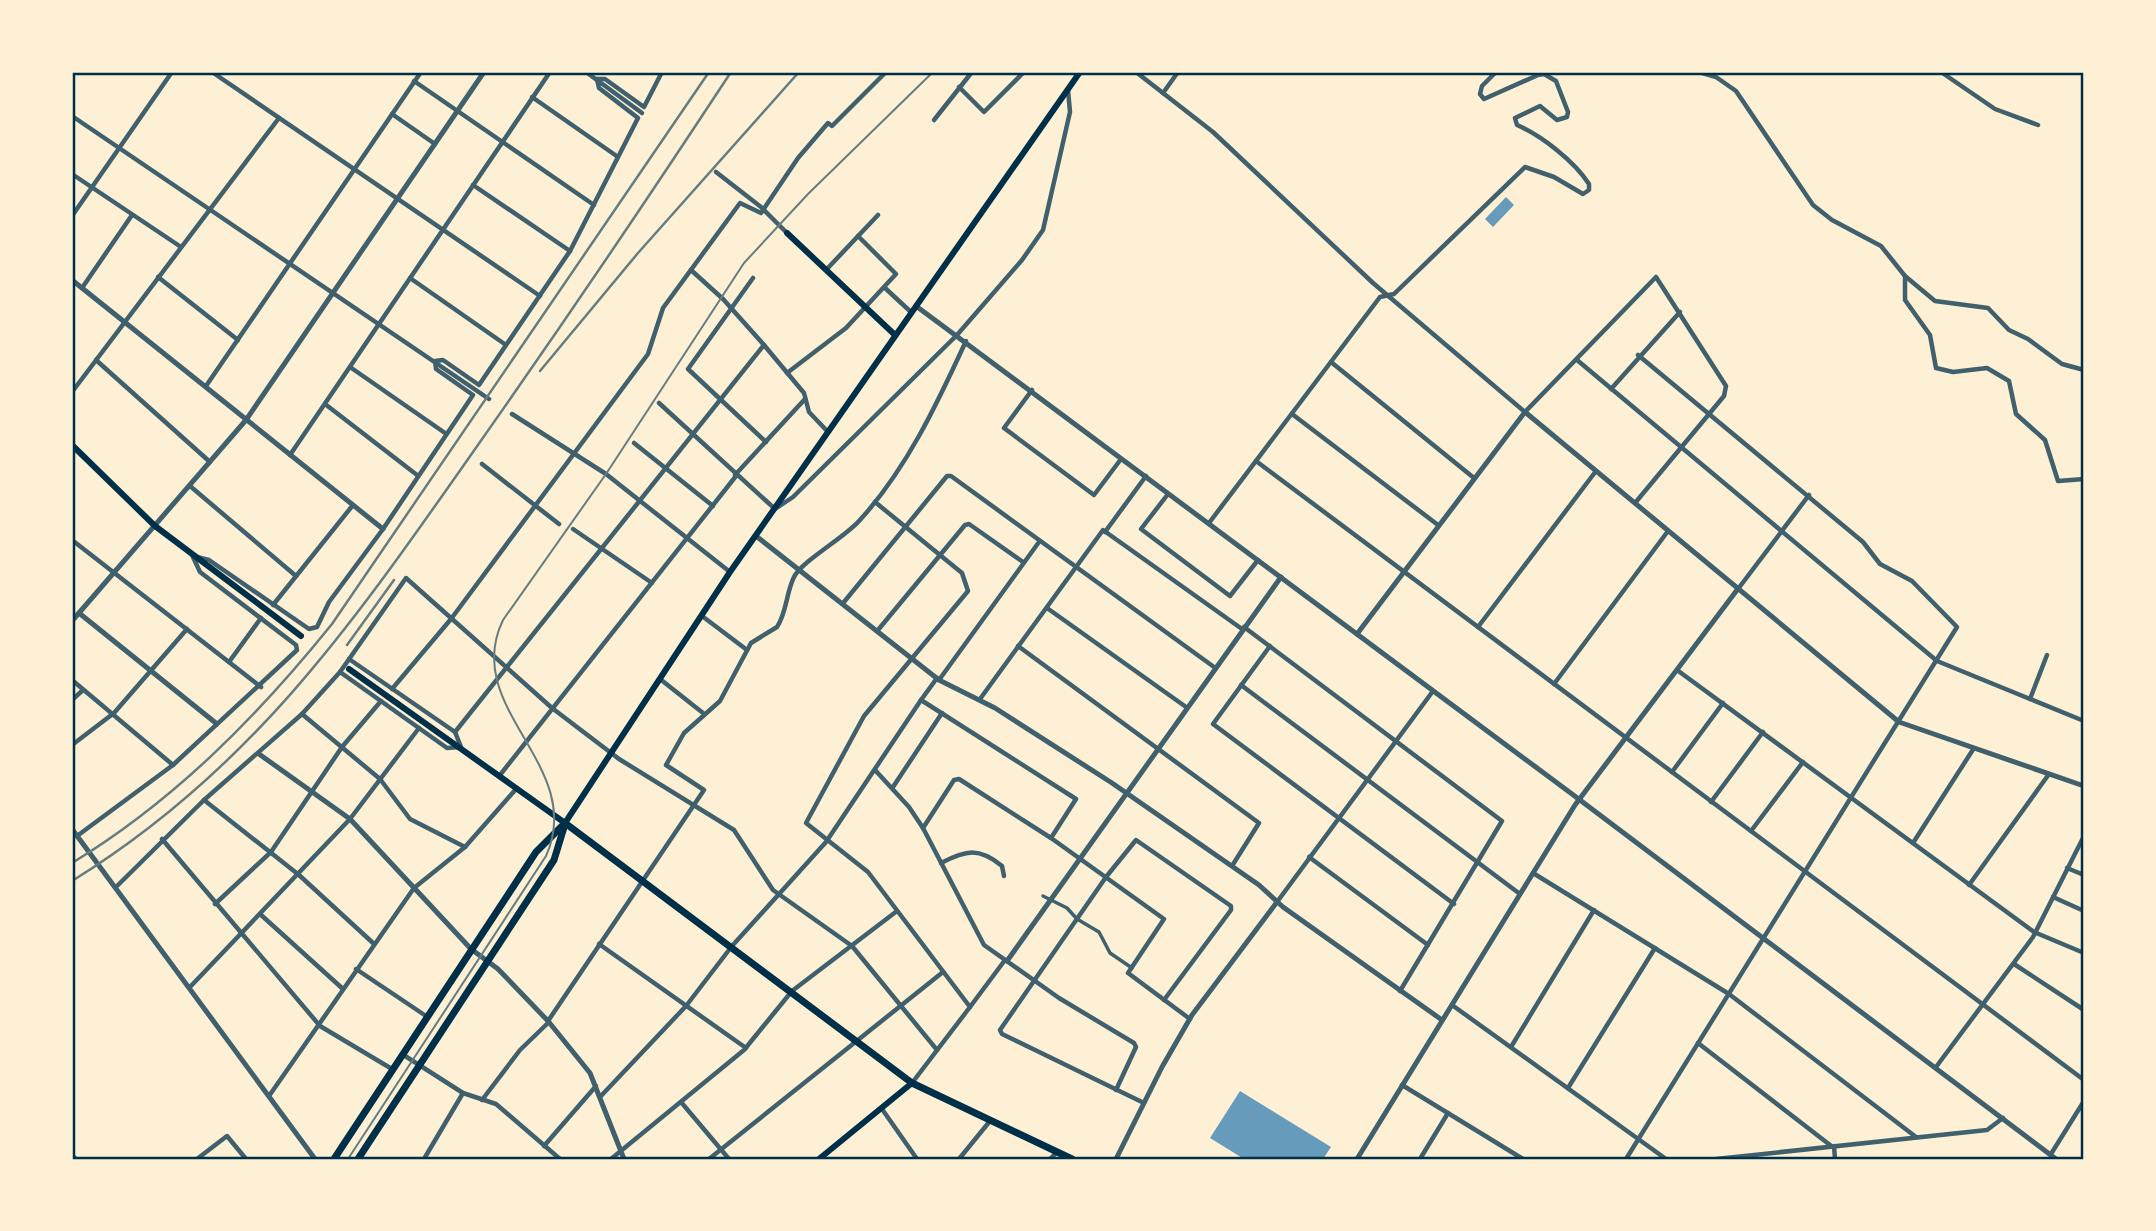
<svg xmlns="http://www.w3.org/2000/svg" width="2156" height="1231" viewBox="0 0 2156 1231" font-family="Inter,sans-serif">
  <rect width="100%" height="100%" fill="#fdf0d5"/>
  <g fill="#669bbc">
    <polygon points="1506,197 1514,205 1493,227 1485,219"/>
    <polygon points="1240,1091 1331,1147 1323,1159 1244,1159 1210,1138"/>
  </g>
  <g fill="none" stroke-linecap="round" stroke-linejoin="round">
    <polyline stroke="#3f606c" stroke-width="3.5" points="1043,896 1067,908 1077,919 1099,932 1110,953 1132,968"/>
    <g stroke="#3f606c" stroke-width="4.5">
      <polyline points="212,72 540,296"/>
      <polyline points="586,72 642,113"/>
      <polyline points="1136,72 1213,132 1373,283 1525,412 1656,277 1726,386 1724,396 1635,503"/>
      <polyline points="1699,72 1716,77 1736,91 1813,205 1832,220 1881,246 1905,276 1935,301 1988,308 2009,330 2028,339 2062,364 2084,370"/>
      <polyline points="1941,72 1995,109 2038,125"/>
      <polyline points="597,79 605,79 644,107 662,72"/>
      <polyline points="414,81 594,205"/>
      <polyline points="959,87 984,112 1024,72"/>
      <polyline points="1163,93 1178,72"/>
      <polyline points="532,97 618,157"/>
      <polyline points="392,114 435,144"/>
      <polyline points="72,116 489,399"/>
      <polyline points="934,120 972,72"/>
      <polyline points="716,172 761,207 787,233"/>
      <polyline points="72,174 181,247"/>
      <polyline points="473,185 570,251"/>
      <polyline points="72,216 172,72"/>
      <polyline points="691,270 723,299 764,345 804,393 809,412 828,432"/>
      <polyline points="826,270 878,215"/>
      <polyline points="1905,276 1905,300 1930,335 1936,368 1953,372 1987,368 2009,381 2016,414 2045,440 2058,481 2084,479"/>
      <polyline points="158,277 238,340"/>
      <polyline points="410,278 506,345"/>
      <polyline points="753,278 688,369 766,442"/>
      <polyline points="82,288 132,215"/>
      <polyline points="885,288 912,313"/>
      <polyline points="96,360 210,462"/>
      <polyline points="1577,360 1937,661 2084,721"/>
      <polyline points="1331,362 1474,478"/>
      <polyline points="350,367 445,433"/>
      <polyline points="787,373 846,328 896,274 858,236"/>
      <polyline points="206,386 421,72"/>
      <polyline points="1611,389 1680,312"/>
      <polyline points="1032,390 1004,428 1094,495 1121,459"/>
      <polyline points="72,392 279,118"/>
      <polyline points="659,403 775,509 793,497 957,335 1022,260 1043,230 1070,112 1068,90"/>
      <polyline points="325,404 417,475"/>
      <polyline points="512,414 606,474 730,572"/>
      <polyline points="1292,414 1438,525"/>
      <polyline points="634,443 713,506"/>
      <polyline points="290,455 550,72"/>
      <polyline points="1256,461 2084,1080"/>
      <polyline points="482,464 559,524"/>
      <polyline points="735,475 805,399"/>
      <polyline points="190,486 296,576"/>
      <polyline points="1168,494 1141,529 1230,596 1258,560"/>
      <polyline points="875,502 962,573 968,591 864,716 806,823 868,872 970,1007 912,1083"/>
      <path d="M1209 523 1380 297 1394 294 1525 167 1554 177 1583 194 1589 190V184C1574 161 1542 136 1517 125L1515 118 1540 106 1557 120 1567 117 1568 112 1556 81 1544 74 1538 75 1484 99 1480 94 1482 86 1496 72"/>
      <polyline points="573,529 652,583"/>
      <polyline points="1105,532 1146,476"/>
      <polyline points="72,540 261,687"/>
      <polyline points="197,557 209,560 309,629 317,627 329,602 383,529 473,395 436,369 435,361 443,360 479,385 570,251 638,118 599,88 597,79"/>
      <polyline points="1738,589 1809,495"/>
      <polyline points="844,602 947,476 951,476 1214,667"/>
      <polyline points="273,605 353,505"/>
      <polyline points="1047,608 1186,707"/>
      <polyline points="702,616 747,650"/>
      <polyline points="1244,627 1502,821 1400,991"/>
      <polyline points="1478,627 1596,471"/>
      <polyline points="878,630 965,525 969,524 1023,562"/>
      <polyline points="1018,646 1259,823 1232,866"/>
      <polyline points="1270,646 1213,724 1454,904"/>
      <polyline points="229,662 261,618"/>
      <polyline points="1677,670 2034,932 2084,953"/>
      <polyline points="340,672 447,748 461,747 455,732 349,659"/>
      <polyline points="937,678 921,700 1076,799 1051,838"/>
      <polyline points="660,679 703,713"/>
      <polyline points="72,680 173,765"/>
      <polyline points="939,680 1039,542"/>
      <polyline points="1554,684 1668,531"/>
      <polyline points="1241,685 1520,894"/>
      <polyline points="392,689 451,619 648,354 663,308 740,203 761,213 798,158 828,123 832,126 886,72"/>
      <polyline points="980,699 1103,530 1242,629"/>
      <polyline points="2030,699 2047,655"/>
      <polyline points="72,700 83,690"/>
      <polyline points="302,714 380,779 410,819 465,847"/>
      <polyline points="455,732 764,345"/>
      <polyline points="72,745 114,713 187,629"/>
      <polyline points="875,770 909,807 923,828 984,945 1059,998 1134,1043 1136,1047 1116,1090"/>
      <polyline points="1672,772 1723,703"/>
      <polyline points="500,775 736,476"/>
      <polyline points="893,787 942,713"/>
      <polyline points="204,800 299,875 373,943"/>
      <polyline points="1711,802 1763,732"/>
      <polyline points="923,828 954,780 959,779 1051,838 1164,919 1128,973 1190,1019"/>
      <polyline points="1751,831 1803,762"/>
      <polyline points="77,836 173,765 297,650 296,645 200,572 193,557"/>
      <polyline points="162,839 320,1026 392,1069"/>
      <polyline points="1913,843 1974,748"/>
      <polyline points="1309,857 1428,945"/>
      <path d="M941 863C966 850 979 847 1002 866L1004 876"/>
      <polyline points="2067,868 2084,875"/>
      <polyline points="1533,873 1729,994 1916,1137"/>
      <polyline points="1969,885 2049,774"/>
      <polyline points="116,887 204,800 302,714 340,672 406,578 552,708 619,759 734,830 773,890 852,946 937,1050"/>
      <polyline points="2053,897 2084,911"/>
      <polyline points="1277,902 1433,691"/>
      <polyline points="215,904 271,852 342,747 381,701"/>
      <polyline points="260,914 343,989"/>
      <polyline points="599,944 746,1048"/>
      <polyline points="2014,964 2084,1010"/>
      <polyline points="356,969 426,1016"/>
      <polyline points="190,987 350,819 419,728"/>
      <polyline points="1452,1005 1666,1159"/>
      <polyline points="970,1007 1005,960"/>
      <path d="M548 1021 704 790 666 765 684 733 720 701 751 643 777 627C787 612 786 593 794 577 802 561 844 538 859 521 906 470 937 404 966 341"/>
      <polyline points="1698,1043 1830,1145"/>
      <polyline points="1511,1047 1594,910"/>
      <polyline points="402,1054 463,1093 496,1104 560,1159"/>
      <polyline points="1936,1067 2033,937 2084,836"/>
      <polyline points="1402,1085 1523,1159"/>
      <polyline points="1568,1088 1655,948"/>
      <polyline points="269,1096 414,888 465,847 517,788"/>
      <polyline points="600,1097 686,1006 732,946 826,842 921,700"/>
      <polyline points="482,1100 520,1050 549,1022"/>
      <polyline points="681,1102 729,1159"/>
      <polyline points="1144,1103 1002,1034 1000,1030 1106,877 1136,840 1231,906 1231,910 1164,1000"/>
      <polyline points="882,1109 917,1159"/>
      <polyline points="544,1146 596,1086"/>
      <polyline points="1834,1146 1835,1159"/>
      <polyline points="2051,1154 2084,1101"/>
      <polyline points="72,1155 76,1159"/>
      <polyline points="197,1159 227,1136 246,1159"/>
      <polyline points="424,1159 463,1093"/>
      <polyline points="611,1159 744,1050 792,991 897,911"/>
      <polyline points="709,1159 943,972"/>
      <polyline points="959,1159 990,1121"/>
      <polyline points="1050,1159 1057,1152"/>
      <polyline points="1420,1159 1448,1113"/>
      <polyline points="1626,1159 1957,627 1912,581 1880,564 1863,542 1638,355"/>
      <polyline points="1716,1159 1987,1130 2003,1118"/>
    </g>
    <g stroke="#3f606c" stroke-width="5">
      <polyline points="72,280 383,529"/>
      <polyline points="916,306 1572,794 2056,1159"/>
      <polyline points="756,536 939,680 995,708 1112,783 1259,885 1283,907 1442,1020"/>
      <polyline points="79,613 217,724"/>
      <polyline points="72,621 246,420 484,72"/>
      <polyline points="1357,634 1525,412 1899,722 2084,786"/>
      <polyline points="259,754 350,819 471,949 498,969 548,1021 590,1073 624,1159"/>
      <polyline points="72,829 315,1159"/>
      <polyline points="1007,961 1281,577"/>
      <polyline points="1116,1159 1162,1067 1192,1015 1277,902"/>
      <polyline points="1357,1159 1575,805 1737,590"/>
    </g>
    <g stroke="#003049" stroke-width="6">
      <polyline points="787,233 895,335"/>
      <polyline points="72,445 155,526 301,636"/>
      <polyline points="349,669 565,823 730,572 1080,72"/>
      <polyline points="819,1159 912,1083"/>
    </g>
    <g stroke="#003049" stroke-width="7">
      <polyline points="565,823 912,1083 1072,1159"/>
      <polyline points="334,1159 536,852 565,823"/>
      <polyline points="358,1159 554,860 565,824"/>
    </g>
    <path stroke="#657d81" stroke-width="2" d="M348 1159 546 856C587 765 460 709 503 620L606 474 744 263 808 194 933 72"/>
    <g stroke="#657d81" stroke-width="2.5">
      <polyline points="540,371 638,253 799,72"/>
      <polyline points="347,645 394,580"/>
      <path d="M72 863C174 801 257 717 332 624L709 72"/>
      <path d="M72 881C253 769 353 623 473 452 561 327 647 200 731 72"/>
    </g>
  </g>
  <rect width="2156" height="1231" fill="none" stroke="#fdf0d5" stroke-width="147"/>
  <rect x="74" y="74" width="2008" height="1084" fill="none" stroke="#003049" stroke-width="2.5"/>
</svg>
